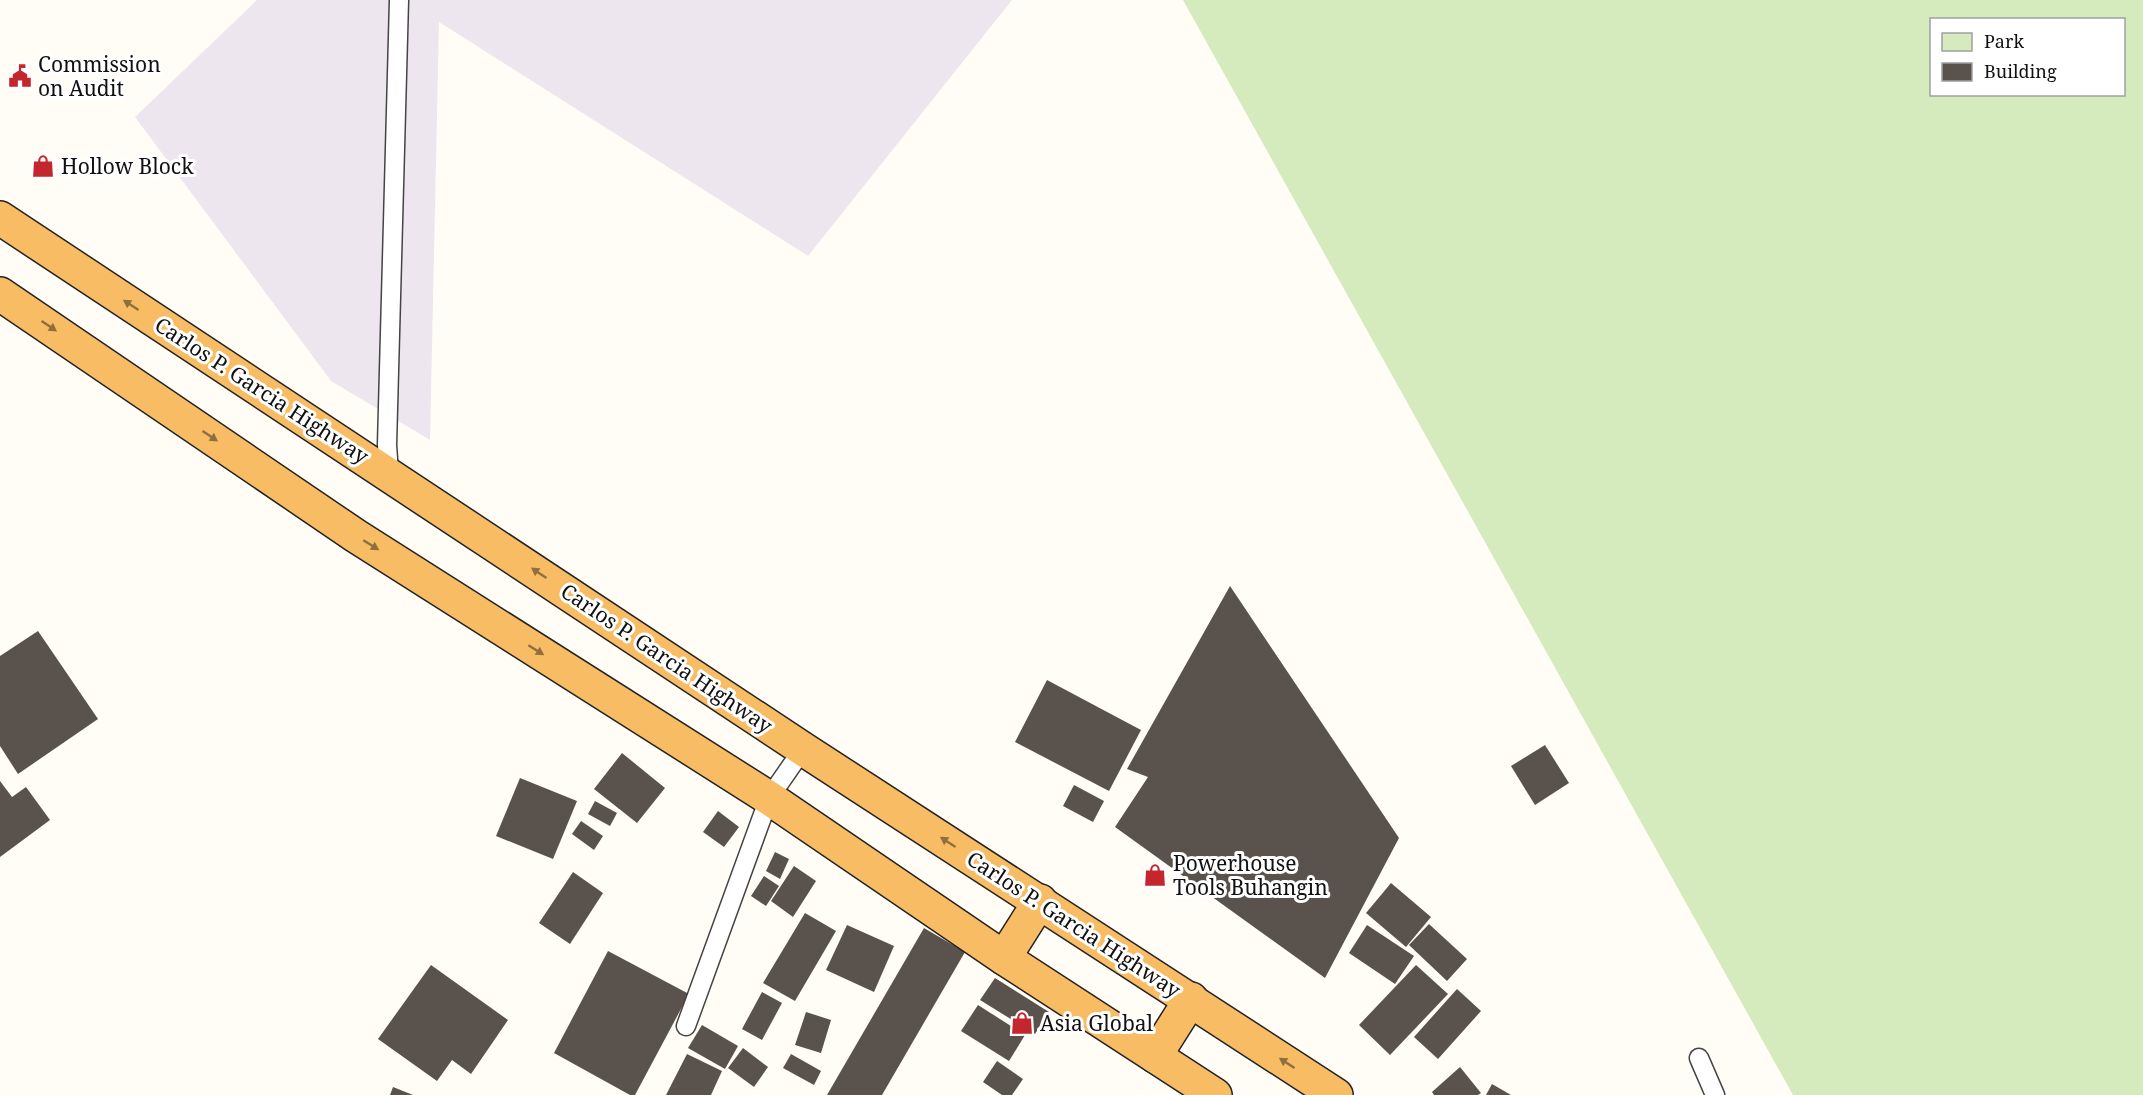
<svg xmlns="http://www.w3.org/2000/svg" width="2143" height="1095" viewBox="0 0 2143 1095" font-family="'Noto Serif',serif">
  <rect width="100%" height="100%" fill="#fffdf5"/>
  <polygon fill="#eee6ef" points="257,0 1012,0 808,256 439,22 430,440 331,381 135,117"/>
  <path fill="#d5ebbd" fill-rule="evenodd" d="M1183 0H2143V1095H1793ZM1932 20H2124V94H1932Z"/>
  <g fill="#5a524d">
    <polygon points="1230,586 1399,838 1325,978 1115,827 1148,777 1127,769"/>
    <polygon points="38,631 98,719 18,774 0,746 0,656"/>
    <polygon points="1047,680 1141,730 1109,791 1015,742"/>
    <polygon points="1545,745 1569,783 1535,805 1511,766"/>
    <polygon points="622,753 665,788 637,823 594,789"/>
    <polygon points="520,778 577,801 553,859 496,836"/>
    <polygon points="0,781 12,797 26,787 50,820 0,857"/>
    <polygon points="1074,785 1104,801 1093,822 1063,806"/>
    <polygon points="595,801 617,813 610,826 588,814"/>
    <polygon points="718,811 739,827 724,847 703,832"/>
    <polygon points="581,821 603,836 594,850 572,834"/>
    <polygon points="775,852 789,859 780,879 766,871"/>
    <polygon points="794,866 816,881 793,917 771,901"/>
    <polygon points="573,872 603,893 570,944 539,923"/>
    <polygon points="764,876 779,886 766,906 751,896"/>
    <polygon points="1391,883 1431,917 1406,947 1366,913"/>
    <polygon points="805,913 836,931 795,1001 763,983"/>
    <polygon points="1429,924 1467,959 1447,981 1409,945"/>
    <polygon points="847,925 894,946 874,992 826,970"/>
    <polygon points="1367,925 1414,956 1395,984 1349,953"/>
    <polygon points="924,928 965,952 882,1095 827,1095"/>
    <polygon points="608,951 689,994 635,1095 630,1095 554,1053"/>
    <polygon points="431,965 508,1020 471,1074 452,1060 437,1081 378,1039"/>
    <polygon points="1416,965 1448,994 1390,1055 1359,1025"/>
    <polygon points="995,978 1049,1012 1035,1034 980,1000"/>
    <polygon points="1457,989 1481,1011 1438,1059 1414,1037"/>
    <polygon points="762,992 782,1003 762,1040 742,1029"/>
    <polygon points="978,1005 1025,1035 1009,1061 961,1031"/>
    <polygon points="806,1012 831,1020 821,1053 795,1045"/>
    <polygon points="702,1025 738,1046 725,1069 688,1048"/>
    <polygon points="743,1048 768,1067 754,1087 728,1068"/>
    <polygon points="687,1054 722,1071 711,1095 666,1095"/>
    <polygon points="791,1054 821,1071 814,1085 783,1068"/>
    <polygon points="997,1061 1023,1079 1012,1095 1002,1095 983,1082"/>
    <polygon points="1460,1067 1481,1093 1478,1095 1434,1095 1432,1092"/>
    <polygon points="1492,1084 1511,1095 1486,1095"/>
    <polygon points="393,1087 413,1095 390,1095"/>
  </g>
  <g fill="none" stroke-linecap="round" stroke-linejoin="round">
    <g stroke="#444" stroke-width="21">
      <g id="service">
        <polyline points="389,473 387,445 399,0"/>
        <polyline points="686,1026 769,798 803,749"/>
        <polyline points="1699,1058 1715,1095"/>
      </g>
    </g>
    <g stroke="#222" stroke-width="36">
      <g id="trunk">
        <polyline points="0,218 803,749 1336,1095"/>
        <polyline points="0,294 356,536 769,798 1004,958 1215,1095"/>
        <polyline points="1004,958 1040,901"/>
        <polyline points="1155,1056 1191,999"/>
      </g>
    </g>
    <use href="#service" stroke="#fff" stroke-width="18"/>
    <use href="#trunk" stroke="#f7bc64" stroke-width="33"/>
  </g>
  <defs><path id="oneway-solid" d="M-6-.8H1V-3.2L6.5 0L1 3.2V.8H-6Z" transform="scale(1.5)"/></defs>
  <g fill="#906f3f">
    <use href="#oneway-solid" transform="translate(131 305) rotate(-147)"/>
    <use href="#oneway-solid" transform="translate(49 326) rotate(34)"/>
    <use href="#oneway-solid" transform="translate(210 436) rotate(34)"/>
    <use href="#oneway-solid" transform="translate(371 545) rotate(32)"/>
    <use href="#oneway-solid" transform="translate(539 573) rotate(-146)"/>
    <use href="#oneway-solid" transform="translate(536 650) rotate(32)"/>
    <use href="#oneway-solid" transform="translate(948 842) rotate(-147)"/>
    <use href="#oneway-solid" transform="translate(1287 1063) rotate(-147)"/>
  </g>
  <defs>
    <g id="civic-bare" transform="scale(1.8)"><path d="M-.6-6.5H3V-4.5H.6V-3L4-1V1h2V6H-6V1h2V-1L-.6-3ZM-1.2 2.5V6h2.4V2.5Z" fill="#c4262e" stroke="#fff" stroke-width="2.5" paint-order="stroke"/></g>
    <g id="shop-bare" transform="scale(1.8)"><path d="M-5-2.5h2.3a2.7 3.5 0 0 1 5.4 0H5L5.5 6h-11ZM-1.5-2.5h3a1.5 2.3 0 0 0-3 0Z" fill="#c4262e" stroke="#fff" stroke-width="2.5" paint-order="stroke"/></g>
  </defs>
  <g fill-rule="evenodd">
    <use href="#civic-bare" x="20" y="76"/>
    <use href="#shop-bare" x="43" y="166"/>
    <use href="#shop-bare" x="1155" y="875"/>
    <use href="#shop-bare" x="1022" y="1023"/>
  </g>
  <g text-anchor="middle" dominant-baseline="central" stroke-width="6" stroke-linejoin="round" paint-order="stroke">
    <g font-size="21" fill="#111" stroke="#fff" text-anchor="start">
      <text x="38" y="64">Commission<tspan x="38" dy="24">on Audit</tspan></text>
      <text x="61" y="166">Hollow Block</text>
      <text x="1173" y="863">Powerhouse<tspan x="1173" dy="24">Tools Buhangin</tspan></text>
      <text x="1040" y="1023">Asia Global</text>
    </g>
    <g font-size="21" fill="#111" stroke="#fff">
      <text transform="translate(262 390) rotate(33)">Carlos P. Garcia Highway</text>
      <text transform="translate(667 658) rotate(34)">Carlos P. Garcia Highway</text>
      <text transform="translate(1074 924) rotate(33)">Carlos P. Garcia Highway</text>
    </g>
  </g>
  <rect x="1930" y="18" width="195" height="78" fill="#ffffff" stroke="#a0a0a0" stroke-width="1.5"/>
  <rect x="1942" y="33" width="30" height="18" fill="#d5ebbd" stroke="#a0a0a0" stroke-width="1.5"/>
  <text x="1984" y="48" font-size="18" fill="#111111">Park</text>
  <rect x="1942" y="63" width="30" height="18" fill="#5a524d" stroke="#a0a0a0" stroke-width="1.5"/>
  <text x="1984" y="78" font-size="18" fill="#111111">Building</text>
</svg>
